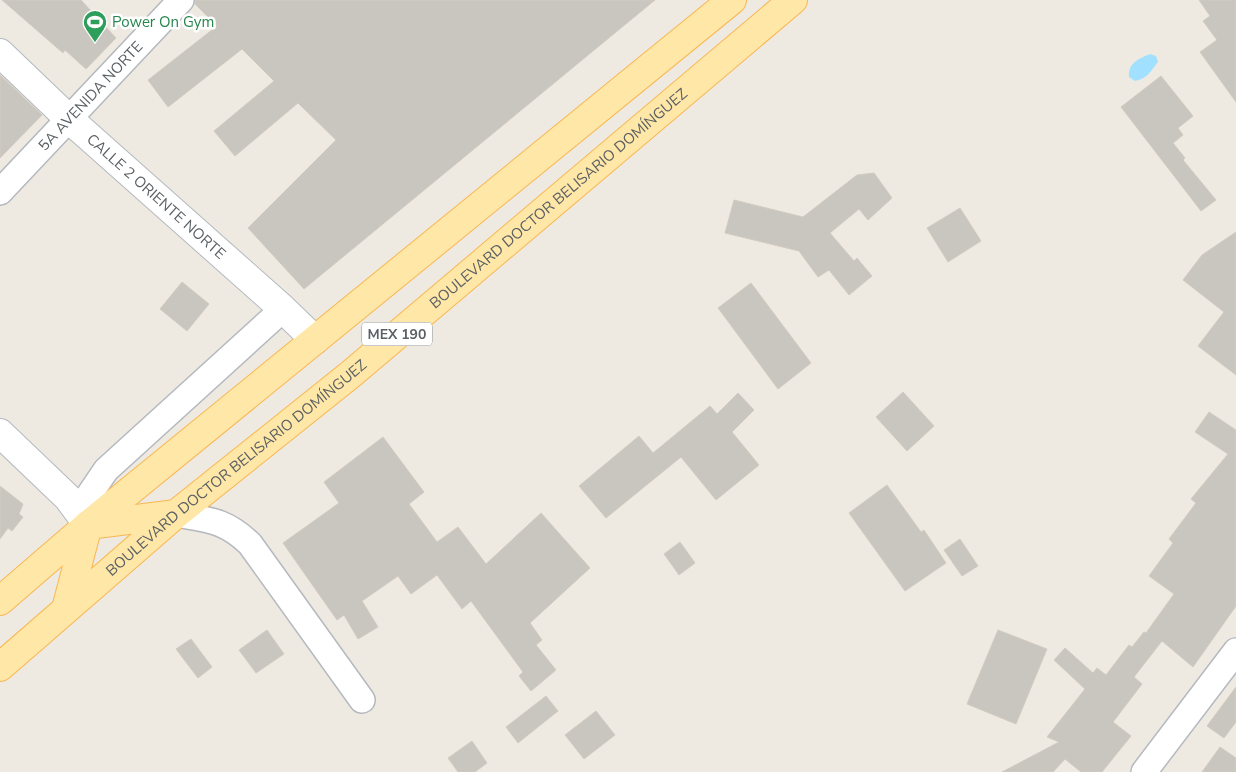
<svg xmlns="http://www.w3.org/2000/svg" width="1236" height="772" viewBox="0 0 1236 772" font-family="'Nunito Sans',sans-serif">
  <rect width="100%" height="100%" fill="#eeeae2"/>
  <path fill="#a2e0ff" d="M1150 54 1156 56 1158 62C1150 72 1148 78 1135 81L1129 77C1128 63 1138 59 1150 54Z"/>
  <g fill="#c9c5bf" stroke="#d3cbc0">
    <polygon points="2,0 81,0 116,38 86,69 65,50 63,53"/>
    <polygon points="195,0 655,0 304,289 248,228 336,140 298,103 235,156 214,131 274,81 242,49 168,107 148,80 217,26 195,4"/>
    <polygon points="1199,0 1236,0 1236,102 1200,52 1217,40 1203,21 1210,16"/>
    <polygon points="0,75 42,115 0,158"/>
    <polygon points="1161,76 1193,116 1178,128 1183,135 1173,143 1185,158 1183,160 1216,200 1201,211 1121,107"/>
    <polygon points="874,173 892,198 868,220 859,209 830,233 854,261 857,258 872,276 849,295 829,270 818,277 799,251 725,233 734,200 803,217 857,175"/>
    <polygon points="960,208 981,241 948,262 927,228"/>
    <polygon points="1236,232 1236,375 1198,346 1224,312 1183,280 1202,255"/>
    <polygon points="182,282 209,304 187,331 160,309"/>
    <polygon points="751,283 811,363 778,389 718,308"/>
    <polygon points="903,392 934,426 907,451 876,417"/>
    <polygon points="738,393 754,410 732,432 759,465 716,500 681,457 606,518 579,486 639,436 653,453 710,406 717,414"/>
    <polygon points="1209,412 1236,430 1236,606 1193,667 1162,641 1134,677 1142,684 1113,722 1131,736 1102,772 1081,772 1065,759 1053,772 1002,772 1059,742 1047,737 1085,689 1054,660 1065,648 1093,673 1097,668 1106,675 1129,645 1132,647 1144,632 1146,633 1174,594 1149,576 1173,543 1169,539 1196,503 1191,499 1228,454 1195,432"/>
    <polygon points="383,437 424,492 409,504 437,542 458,527 486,564 541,513 590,568 530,623 542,640 536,645 556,670 531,691 519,676 523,672 471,601 462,609 437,575 411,594 398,576 362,601 378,627 358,639 344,615 337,620 283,543 339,503 324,482"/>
    <polygon points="887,485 921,532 924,530 946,563 905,591 849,513"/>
    <polygon points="0,486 23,504 19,514 23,517 12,531 8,528 0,539"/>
    <polygon points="960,539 978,566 962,576 944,550"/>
    <polygon points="680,542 695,563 679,575 664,554"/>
    <polygon points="267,630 284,654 256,673 239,650"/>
    <polygon points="998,630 1047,649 1016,724 967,704"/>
    <polygon points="191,639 212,667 198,678 176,649"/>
    <polygon points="1236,687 1236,722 1224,738 1207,726"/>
    <polygon points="546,696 558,711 518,743 506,727"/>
    <polygon points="596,711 615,735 584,759 565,735"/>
    <polygon points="472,741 487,763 475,772 458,772 448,758"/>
    <polygon points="1220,747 1236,758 1236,772 1202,772"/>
  </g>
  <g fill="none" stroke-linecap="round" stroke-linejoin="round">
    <g stroke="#b5b9be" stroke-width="28">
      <g id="minor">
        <path id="s1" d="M0 192 181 0"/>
        <path d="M176 514C209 520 225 520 250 544L362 700"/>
        <polyline points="88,525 87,498 106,470 283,309"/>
        <polyline points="1144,772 1236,651"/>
      </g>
    </g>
    <g stroke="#b4b9be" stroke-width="30">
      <g id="secondary">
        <path id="s2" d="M0 53 69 119 283 309 315 340"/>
        <polyline points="0,433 68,498 88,525"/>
      </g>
    </g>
    <g stroke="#f8b752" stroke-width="30">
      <g id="primary">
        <polyline points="0,601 88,525 732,0"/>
        <polyline points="66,609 88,525 176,514"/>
        <path id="s3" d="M0 667 176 514 351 374 793 0"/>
      </g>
    </g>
    <use href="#minor" stroke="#fff" stroke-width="25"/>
    <use href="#secondary" stroke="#fff" stroke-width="28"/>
    <use href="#primary" stroke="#ffe7a7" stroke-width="28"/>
  </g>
  <defs>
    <g id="stadium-pin" transform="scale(1.25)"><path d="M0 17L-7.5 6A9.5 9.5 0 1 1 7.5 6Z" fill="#2e9e5b" stroke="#fff"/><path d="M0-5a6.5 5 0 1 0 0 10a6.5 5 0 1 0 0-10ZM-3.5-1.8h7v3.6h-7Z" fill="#fff"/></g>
  </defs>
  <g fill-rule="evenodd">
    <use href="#stadium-pin" x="95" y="22"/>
  </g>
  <g text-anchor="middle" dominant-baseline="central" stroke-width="5" stroke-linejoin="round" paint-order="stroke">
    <rect fill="#fff" stroke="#8c9092" stroke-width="1" x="362" y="322.5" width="70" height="23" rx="4"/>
    <g font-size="14" font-weight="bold" fill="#5b6064">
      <text x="397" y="334">MEX 190</text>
    </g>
    <g font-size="15" fill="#27864d" stroke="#fff" text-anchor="start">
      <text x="112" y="22">Power On Gym</text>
    </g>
    <g font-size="15" fill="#5b6064" stroke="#fff">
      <text stroke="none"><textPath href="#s1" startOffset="132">5A AVENIDA NORTE</textPath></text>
      <text stroke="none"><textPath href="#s2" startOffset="212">CALLE 2 ORIENTE NORTE</textPath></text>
      <text stroke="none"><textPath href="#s3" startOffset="729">BOULEVARD DOCTOR BELISARIO DOMÍNGUEZ</textPath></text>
      <text stroke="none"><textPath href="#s3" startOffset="309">BOULEVARD DOCTOR BELISARIO DOMÍNGUEZ</textPath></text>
    </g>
  </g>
</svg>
